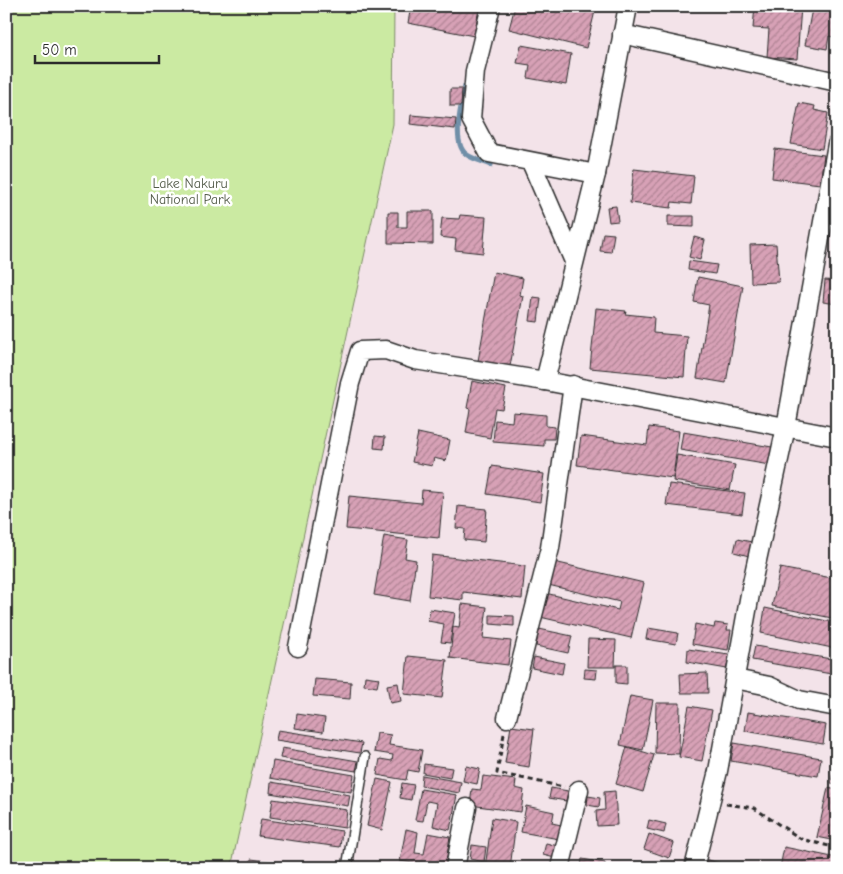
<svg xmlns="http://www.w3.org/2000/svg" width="843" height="874" viewBox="0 0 843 874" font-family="'Comic Neue',sans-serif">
  <defs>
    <pattern id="building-hatch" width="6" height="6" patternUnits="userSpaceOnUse" patternTransform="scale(1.25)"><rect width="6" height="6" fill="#d7a1b6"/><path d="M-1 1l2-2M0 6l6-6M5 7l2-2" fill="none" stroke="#af8394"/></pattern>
  </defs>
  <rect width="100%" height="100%" fill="#f3e3e9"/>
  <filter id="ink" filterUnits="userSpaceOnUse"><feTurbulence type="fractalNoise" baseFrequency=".02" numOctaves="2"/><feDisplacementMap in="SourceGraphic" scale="10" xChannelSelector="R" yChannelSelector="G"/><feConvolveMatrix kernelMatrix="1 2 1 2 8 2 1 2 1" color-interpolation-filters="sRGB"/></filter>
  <g filter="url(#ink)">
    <polygon fill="#cbeaa2" stroke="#7b8a66" points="6,6 394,6 393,124 231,868 6,868"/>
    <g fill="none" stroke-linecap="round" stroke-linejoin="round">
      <g stroke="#6f8fa8" stroke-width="5">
        <polyline points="475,33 481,6"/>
        <path d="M465 86C462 102 451 142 466 154 472 159 484 162 491 165"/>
      </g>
    </g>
    <g fill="url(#building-hatch)" stroke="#2b2b2b">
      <polygon points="411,6 463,6 479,9 474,36 408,23"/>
      <polygon points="515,6 596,7 586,48 509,29"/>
      <polygon points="755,6 801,7 797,59 767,57 769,29 753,28"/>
      <polygon points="812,9 837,14 837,38 829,36 827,49 805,45"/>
      <polygon points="521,45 571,54 566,85 528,78 530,65 517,63"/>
      <polygon points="450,89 462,89 461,106 450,106"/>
      <polygon points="799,103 815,106 814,110 828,113 822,149 791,144"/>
      <polygon points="411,115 456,119 455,129 410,124"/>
      <polygon points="775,149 824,155 820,184 772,178"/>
      <polygon points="634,169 694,176 691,204 672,202 671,208 630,203"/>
      <polygon points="616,206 618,221 609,222 607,207"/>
      <polygon points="407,211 433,211 433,244 388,243 388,212 398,212 398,227 407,227"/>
      <polygon points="460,215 486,217 483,253 455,250 456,239 440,237 442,218 459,219"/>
      <polygon points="668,216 694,216 694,227 668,226"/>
      <polygon points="603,233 614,234 611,252 600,251"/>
      <polygon points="694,237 705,240 700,260 689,257"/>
      <polygon points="776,244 779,282 751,283 750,245"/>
      <polygon points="689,261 717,265 715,274 688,270"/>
      <polygon points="494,272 523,278 520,295 523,296 510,366 478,361"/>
      <polygon points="698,277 743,286 726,383 697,378 709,305 694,302"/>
      <polygon points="825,280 837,281 837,304 823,302"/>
      <polygon points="533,297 541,298 538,322 530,321"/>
      <polygon points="596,308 626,311 625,314 654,317 653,333 687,336 684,377 590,368"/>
      <polygon points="472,381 506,388 502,409 495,408 490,438 466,433 470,409 467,408"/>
      <polygon points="513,412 546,415 546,426 555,427 554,439 544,439 544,446 493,442 495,420 512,422"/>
      <polygon points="649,427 679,431 673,478 577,465 581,436 647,445"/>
      <polygon points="683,432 772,447 770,465 680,450"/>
      <polygon points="418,433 450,440 446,461 434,458 432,466 412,462"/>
      <polygon points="375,436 385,437 384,449 374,448"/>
      <polygon points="677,455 735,465 730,490 673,481"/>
      <polygon points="492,466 544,474 540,502 487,494"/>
      <polygon points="669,484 745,493 742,514 666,505"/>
      <polygon points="422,490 443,492 439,538 346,529 349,496 421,503"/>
      <polygon points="458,506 487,509 484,542 464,540 465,529 456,528"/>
      <polygon points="384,536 408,540 405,558 416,560 410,601 374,595"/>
      <polygon points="737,539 752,542 749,556 734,552"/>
      <polygon points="432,555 525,566 522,599 463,592 463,600 428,596"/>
      <polygon points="550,561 644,583 631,638 540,617 545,593 618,610 620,602 544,584"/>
      <polygon points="780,568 837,579 837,619 772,606"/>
      <polygon points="462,604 487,607 483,638 511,641 508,665 450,658 453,627 459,628"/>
      <polygon points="765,608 837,623 837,649 761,633"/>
      <polygon points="430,609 455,613 450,643 441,642 444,624 428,621"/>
      <polygon points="490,615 514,616 514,626 490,624"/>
      <polygon points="715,623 728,625 727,630 731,630 728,650 692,644 695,624 714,628"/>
      <polygon points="648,628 678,633 676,644 646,639"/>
      <polygon points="539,629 572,636 568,653 536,646"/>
      <polygon points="588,639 616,640 615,667 587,667"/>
      <polygon points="755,646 837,660 837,675 752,660"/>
      <polygon points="688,649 729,655 727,669 687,662"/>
      <polygon points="408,656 447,660 442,698 404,694"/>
      <polygon points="534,657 564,663 562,674 532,668"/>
      <polygon points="616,665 627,665 627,684 616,683"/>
      <polygon points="585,669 597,670 596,679 584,678"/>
      <polygon points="707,673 708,693 681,693 680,674"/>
      <polygon points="365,676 379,678 377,687 364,685"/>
      <polygon points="315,679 351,682 350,699 313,696"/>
      <polygon points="398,683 401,701 390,703 387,685"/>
      <polygon points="630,696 653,700 643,750 620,745"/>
      <polygon points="656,703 680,703 679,754 655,753"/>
      <polygon points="689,706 712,710 702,761 679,757"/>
      <polygon points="748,712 826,725 823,744 745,731"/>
      <polygon points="297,714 325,718 323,732 295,728"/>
      <polygon points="511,726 534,729 529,767 505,763"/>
      <polygon points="278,730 362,743 360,753 276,740"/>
      <polygon points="377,733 391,735 389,745 422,750 418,772 408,770 406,780 377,775 380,759 392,761 393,755 374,752"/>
      <polygon points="734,743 821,758 818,776 731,761"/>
      <polygon points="627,747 654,755 643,792 616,784"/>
      <polygon points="282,748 358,761 356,771 280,758"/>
      <polygon points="836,748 837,748 837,784 831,783"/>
      <polygon points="273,761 354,775 351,792 270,778"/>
      <polygon points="424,764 452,768 450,778 423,773"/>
      <polygon points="466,766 480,769 477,784 463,781"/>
      <polygon points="422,775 461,782 459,793 421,786"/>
      <polygon points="483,776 516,780 515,788 524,790 521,812 470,805 472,789 481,790"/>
      <polygon points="377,779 392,782 382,830 367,826"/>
      <polygon points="271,782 350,795 348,806 270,793"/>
      <polygon points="402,783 414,785 411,800 400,798"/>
      <polygon points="551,788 568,791 566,801 549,798"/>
      <polygon points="828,788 837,790 837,841 817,837"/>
      <polygon points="421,789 457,795 450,830 433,826 437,803 427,801 423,821 415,820"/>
      <polygon points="615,791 617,825 597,826 596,811 605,810 604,792"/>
      <polygon points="588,796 600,798 599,807 587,805"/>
      <polygon points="273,799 347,810 345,828 270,817"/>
      <polygon points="526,806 554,812 552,823 561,825 559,839 521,832"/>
      <polygon points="492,818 516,822 510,868 485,868"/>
      <polygon points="261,819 342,831 340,847 258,836"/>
      <polygon points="649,820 666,824 664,833 647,829"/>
      <polygon points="406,829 418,832 415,853 424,854 428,833 450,837 445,868 400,861"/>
      <polygon points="649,834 674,843 669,858 644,849"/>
      <polygon points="546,843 558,846 555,858 543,855"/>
      <polygon points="472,845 486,847 484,862 470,859"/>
      <polygon points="784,847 837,858 837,868 780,868"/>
      <polygon points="251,859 319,868 250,868"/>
      <polygon points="582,859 605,863 605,868 581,868"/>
      <polygon points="704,859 738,868 702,868"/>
      <polygon points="465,864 480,864 480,868 464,868"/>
    </g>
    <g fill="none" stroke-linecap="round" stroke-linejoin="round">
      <g stroke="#2b2b2b" stroke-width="12">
        <polyline id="service" points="347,868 365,757"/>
      </g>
      <g stroke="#2b2b2b" stroke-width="21">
        <g id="minor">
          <polyline points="491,6 475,71 471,119 489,153 596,174"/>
          <polyline points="628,6 596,174 545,381 837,437"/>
          <polyline points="622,34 837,82"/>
          <polyline points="531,162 573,259"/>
          <polyline points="298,647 350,383 360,351 386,350 415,360 545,381"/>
          <polyline points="735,679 769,686 799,700 837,707"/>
          <polyline points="507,718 550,548 573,385"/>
          <polyline points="455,868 467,808"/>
          <polyline points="560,868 579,790"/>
          <polyline points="694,868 718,771 752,583 786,427 837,144"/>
        </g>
      </g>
      <g stroke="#2b2b2b" stroke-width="3" stroke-dasharray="5 4" stroke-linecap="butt">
        <polyline points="504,734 497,773 564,787"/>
        <polyline points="726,804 754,808 801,839 837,848"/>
      </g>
      <use href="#service" stroke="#fff" stroke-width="9"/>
      <use href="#minor" stroke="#fff" stroke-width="18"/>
    </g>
  </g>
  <g text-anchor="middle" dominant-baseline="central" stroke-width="5" stroke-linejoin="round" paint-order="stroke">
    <g font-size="14" fill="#535b49" stroke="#fff">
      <text x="190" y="183">Lake Nakuru<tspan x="190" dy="16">National Park</tspan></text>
    </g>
  </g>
  <rect width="843" height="874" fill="none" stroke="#fff" stroke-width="25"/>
  <rect x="12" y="12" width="818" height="849" fill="none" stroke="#2b2b2b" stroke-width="2" filter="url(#ink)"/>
  <path d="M35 55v8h124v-8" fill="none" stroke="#2b2b2b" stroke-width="2.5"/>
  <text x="42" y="55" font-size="15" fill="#2b2b2b" stroke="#ffffff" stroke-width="4" paint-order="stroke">50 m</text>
</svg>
